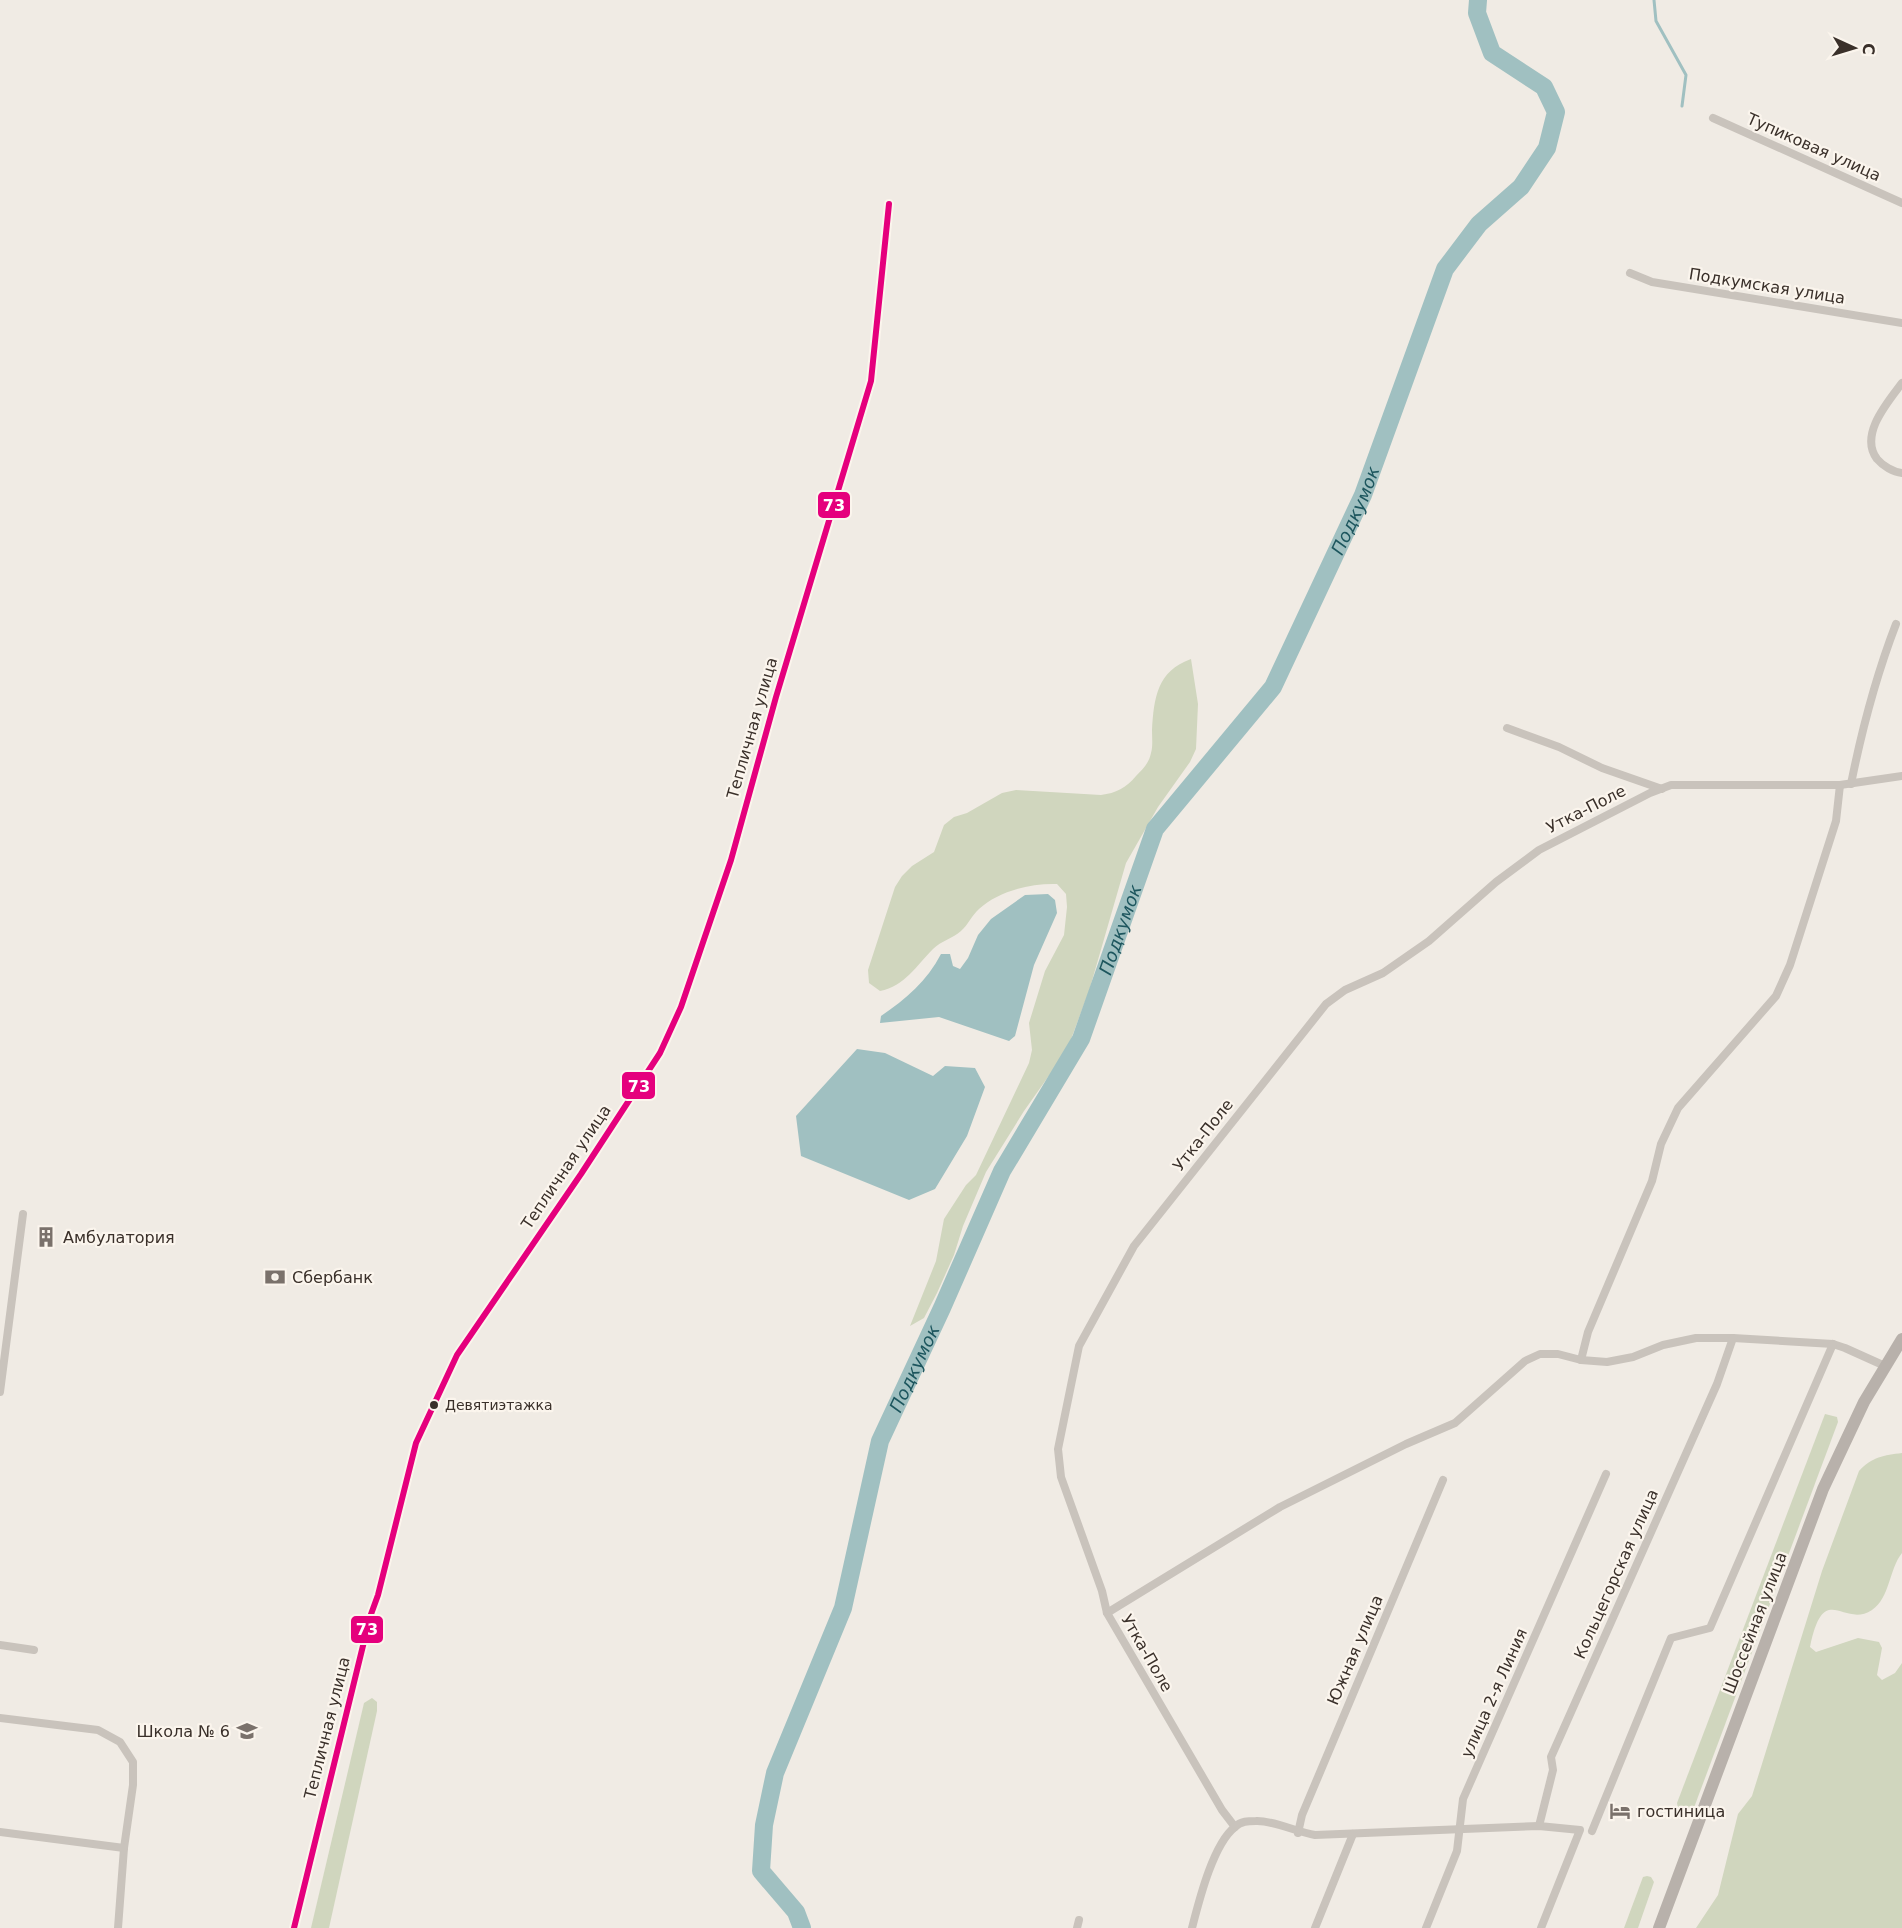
<svg xmlns="http://www.w3.org/2000/svg" width="1902" height="1928" viewBox="0 0 1902 1928" font-family="'DejaVu Sans',sans-serif">
  <rect width="100%" height="100%" fill="#f0ebe4"/>
  <g fill="#d0d6be">
    <path d="M1191 659 1198 704 1196 749 1190 762 1158 807 1126 863 1089 991 1067 1050 1024 1111 986 1172 963 1226 954 1255 937 1293 924 1318 910 1326 936 1261 944 1219 966 1185 976 1175 1029 1063 1032 1050 1029 1023 1045 971 1064 935 1067 907 1066 894 1057 884C1031 883 998 891 979 909 972 915 968 925 961 931 953 938 941 941 933 949 916 966 905 986 880 991L869 983 868 970 895 887 902 876 912 866 934 852 944 825 954 817 967 813 1002 793 1016 790 1101 795C1116 793 1126 788 1136 776 1143 769 1149 763 1151 753 1153 746 1152 738 1152 730 1154 698 1157 671 1191 659Z"/>
    <polygon points="1825,1414 1837,1417 1838,1422 1692,1813 1687,1817 1679,1813 1677,1803"/>
    <path d="M1902 1453V1553C1889 1569 1890 1598 1872 1610 1843 1629 1824 1579 1810 1647L1816 1652 1858 1638 1879 1642 1882 1648 1877 1675 1882 1680 1895 1673 1902 1663V1928H1696L1718 1895 1738 1814 1752 1796 1822 1571 1859 1471C1872 1457 1884 1455 1902 1453Z"/>
    <polygon points="372,1698 377,1702 377,1711 329,1928 311,1928 364,1703"/>
    <polygon points="1647,1876 1651,1877 1654,1882 1638,1928 1624,1928 1643,1877"/>
  </g>
  <g fill="#a0c0c1">
    <path d="M1048 894 1055 900 1057 913 1034 965 1015 1036 1009 1041 939 1017 880 1023 881 1016C906 999 927 981 941 954H950L953 966 960 969 968 958 978 935 991 919 1025 895Z"/>
    <polygon points="857,1049 885,1053 933,1076 945,1066 975,1068 985,1087 967,1136 935,1189 909,1200 801,1156 796,1116"/>
  </g>
  <g fill="none" stroke-linecap="round" stroke-linejoin="round">
    <polyline stroke="#a0c0c1" stroke-width="3" points="1654,0 1656,21 1686,75 1682,106"/>
    <path stroke="#a0c0c1" stroke-width="18" id="s1" d="M802 1928 796 1912 761 1871 764 1825 775 1773 843 1608 880 1441 942 1308 1002 1171 1081 1039 1155 829 1273 687 1363 495 1445 269 1479 224 1521 187 1547 148 1556 112 1544 87 1492 53 1477 13 1478 0"/>
    <g stroke="#c9c3bc" stroke-width="8">
      <polyline points="1713,118 1902,203"/>
      <polyline points="1630,273 1652,282 1902,323"/>
      <path d="M1902 383C1887 403 1859 435 1877 459 1883 466 1893 472 1902 473"/>
      <polyline points="1507,728 1559,747 1602,768 1662,789"/>
      <path d="M1851 784C1862 729 1876 676 1896 624"/>
      <polyline points="1581,1360 1588,1332 1652,1181 1661,1144 1678,1108 1776,996 1790,965 1836,821 1840,785"/>
      <polyline points="0,1392 23,1214"/>
      <polyline points="1107,1613 1280,1507 1406,1444 1455,1423 1525,1361 1540,1354 1558,1354 1581,1360 1607,1362 1633,1357 1663,1345 1696,1338 1733,1338 1833,1344 1845,1348 1885,1366"/>
      <polyline points="0,1645 34,1650"/>
      <polyline points="0,1718 98,1730 120,1742 133,1762 133,1785 124,1848 118,1928"/>
      <polyline points="1539,1826 1553,1770 1551,1757 1717,1384 1733,1338"/>
      <polyline points="1235,1827 1222,1810 1107,1613 1102,1591 1061,1477 1058,1449 1079,1346 1134,1246 1326,1004 1345,990 1383,973 1429,941 1496,882 1539,850 1650,793 1671,785 1840,785 1902,776"/>
      <polyline points="1592,1831 1671,1638 1710,1628 1833,1344"/>
      <polyline points="0,1832 124,1848"/>
      <polyline points="1298,1833 1302,1815 1443,1480"/>
      <polyline points="294,1928 370,1617 378,1595 416,1443 457,1355 581,1174 660,1053 681,1007 731,860 776,697 871,381 889,204"/>
      <polyline points="1077,1928 1079,1920"/>
      <path d="M1192 1928C1199 1901 1213 1844 1235 1827 1241 1821 1248 1821 1256 1821 1272 1820 1297 1832 1315 1835L1539 1826 1580 1830 1541 1928"/>
      <polyline points="1315,1928 1353,1834"/>
      <polyline points="1426,1928 1457,1851 1463,1799 1606,1474"/>
    </g>
    <polyline stroke="#b8b1ab" stroke-width="12" points="1659,1928 1823,1489 1864,1402 1902,1339"/>
    <g stroke="#fbf5ed" stroke-width="10">
      <polyline id="bus-1" points="294,1928 370,1617 378,1595 416,1443 457,1355 581,1174 660,1053 681,1007 731,860 776,697 871,381 889,204"/>
    </g>
    <use href="#bus-1" stroke="#e5007d" stroke-width="6"/>
  </g>
  <defs>
    <g id="building-bare" transform="scale(1.62)"><path d="M-4-6H4V6H1V3H-1V6H-4ZM-2.5-4.3h1.7v1.8h-1.7ZM.8-4.3h1.7v1.8H.8ZM-2.5-1h1.7V.8h-1.7ZM.8-1h1.7V.8H.8Z" fill="#7a716b" stroke="#fbf5ed" stroke-width="2.5" paint-order="stroke"/></g>
    <g id="bank-bare" transform="scale(1.62)"><path d="M-6-4H6V4H-6ZM0-2.3a2.3 2.3 0 1 0 0 4.6a2.3 2.3 0 1 0 0-4.6Z" fill="#7a716b" stroke="#fbf5ed" stroke-width="2.5" paint-order="stroke"/></g>
    <g id="school-bare" transform="scale(1.62)"><path d="M0-5L7-2L0 1L-7-2ZM-4 1L0 2.5L4 1V4Q0 6-4 4Z" fill="#7a716b" stroke="#fbf5ed" stroke-width="2.5" paint-order="stroke"/></g>
    <g id="hotel-bare" transform="scale(1.62)"><path d="M-6-4.5h1.5V1H6V5H4.5V3h-9V5H-6ZM-4 0a1.8 1.8 0 1 1 3.6 0ZM.5 0V-2.5h3Q6-2.5 6 0Z" fill="#7a716b" stroke="#fbf5ed" stroke-width="2.5" paint-order="stroke"/></g>
  </defs>
  <g fill-rule="evenodd">
    <use href="#building-bare" x="46" y="1237"/>
    <use href="#bank-bare" x="275" y="1277"/>
    <use href="#school-bare" x="247" y="1731"/>
    <use href="#hotel-bare" x="1620" y="1811"/>
  </g>
  <circle fill="#3a302a" stroke="#fbf5ed" stroke-width="2" cx="434" cy="1405" r="5"/>
  <g text-anchor="middle" dominant-baseline="central" stroke-width="4.5" stroke-linejoin="round" paint-order="stroke">
    <g font-size="14" fill="#3a302a" stroke="#fbf5ed" text-anchor="start">
      <text x="445" y="1405">Девятиэтажка</text>
    </g>
    <g font-size="16" fill="#3a302a" stroke="#fbf5ed">
      <text transform="translate(1814 147) rotate(24)">Тупиковая улица</text>
      <text transform="translate(1767 286) rotate(9)">Подкумская улица</text>
      <text transform="translate(752 728) rotate(-74)">Тепличная улица</text>
      <text transform="translate(1586 809) rotate(-27)">Утка-Поле</text>
      <text transform="translate(1203 1135) rotate(-52)">Утка-Поле</text>
      <text transform="translate(566 1167) rotate(-56)">Тепличная улица</text>
      <text transform="translate(1616 1574) rotate(-66)">Кольцегорская улица</text>
      <text transform="translate(1755 1623) rotate(-69)">Шоссейная улица</text>
      <text transform="translate(1355 1650) rotate(-67)">Южная улица</text>
      <text transform="translate(1147 1653) rotate(60)">Утка-Поле</text>
      <text transform="translate(1494 1693) rotate(-66)">улица 2-я Линия</text>
      <text transform="translate(327 1728) rotate(-76)">Тепличная улица</text>
    </g>
    <g font-size="16" fill="#3a302a" stroke="#fbf5ed" text-anchor="start">
      <text x="63" y="1237">Амбулатория</text>
      <text x="292" y="1277">Сбербанк</text>
      <text x="230" y="1731" text-anchor="end">Школа № 6</text>
      <text x="1637" y="1811">гостиница</text>
    </g>
    <g font-size="18" font-style="italic" fill="#1d565e" stroke="#fbf5ed">
      <text stroke="none"><textPath href="#s1" startOffset="1572">Подкумок</textPath></text>
      <text stroke="none"><textPath href="#s1" startOffset="1086">Подкумок</textPath></text>
      <text stroke="none"><textPath href="#s1" startOffset="600">Подкумок</textPath></text>
    </g>
  </g>
  <g stroke="#fbf5ed" stroke-width="2">
    <rect x="817" y="491" width="34" height="28" rx="6" fill="#e5007d"/>
    <rect x="621" y="1071" width="35" height="29" rx="6" fill="#e5007d"/>
    <rect x="350" y="1615" width="34" height="29" rx="6" fill="#e5007d"/>
  </g>
  <g font-size="16" text-anchor="middle" font-weight="bold" fill="#fff">
    <text x="834" y="511">73</text>
    <text x="639" y="1092">73</text>
    <text x="367" y="1635">73</text>
  </g>
  <g transform="translate(1854 48) rotate(94)" stroke="#fbf5ed" stroke-width="4.5" paint-order="stroke">
  <path d="M0-4.5L10 22L0 15L-10 22Z" fill="#3a302a"/>
  <text y="-9" font-size="16" font-weight="bold" text-anchor="middle" fill="#3a302a">С</text>
  </g>
</svg>
